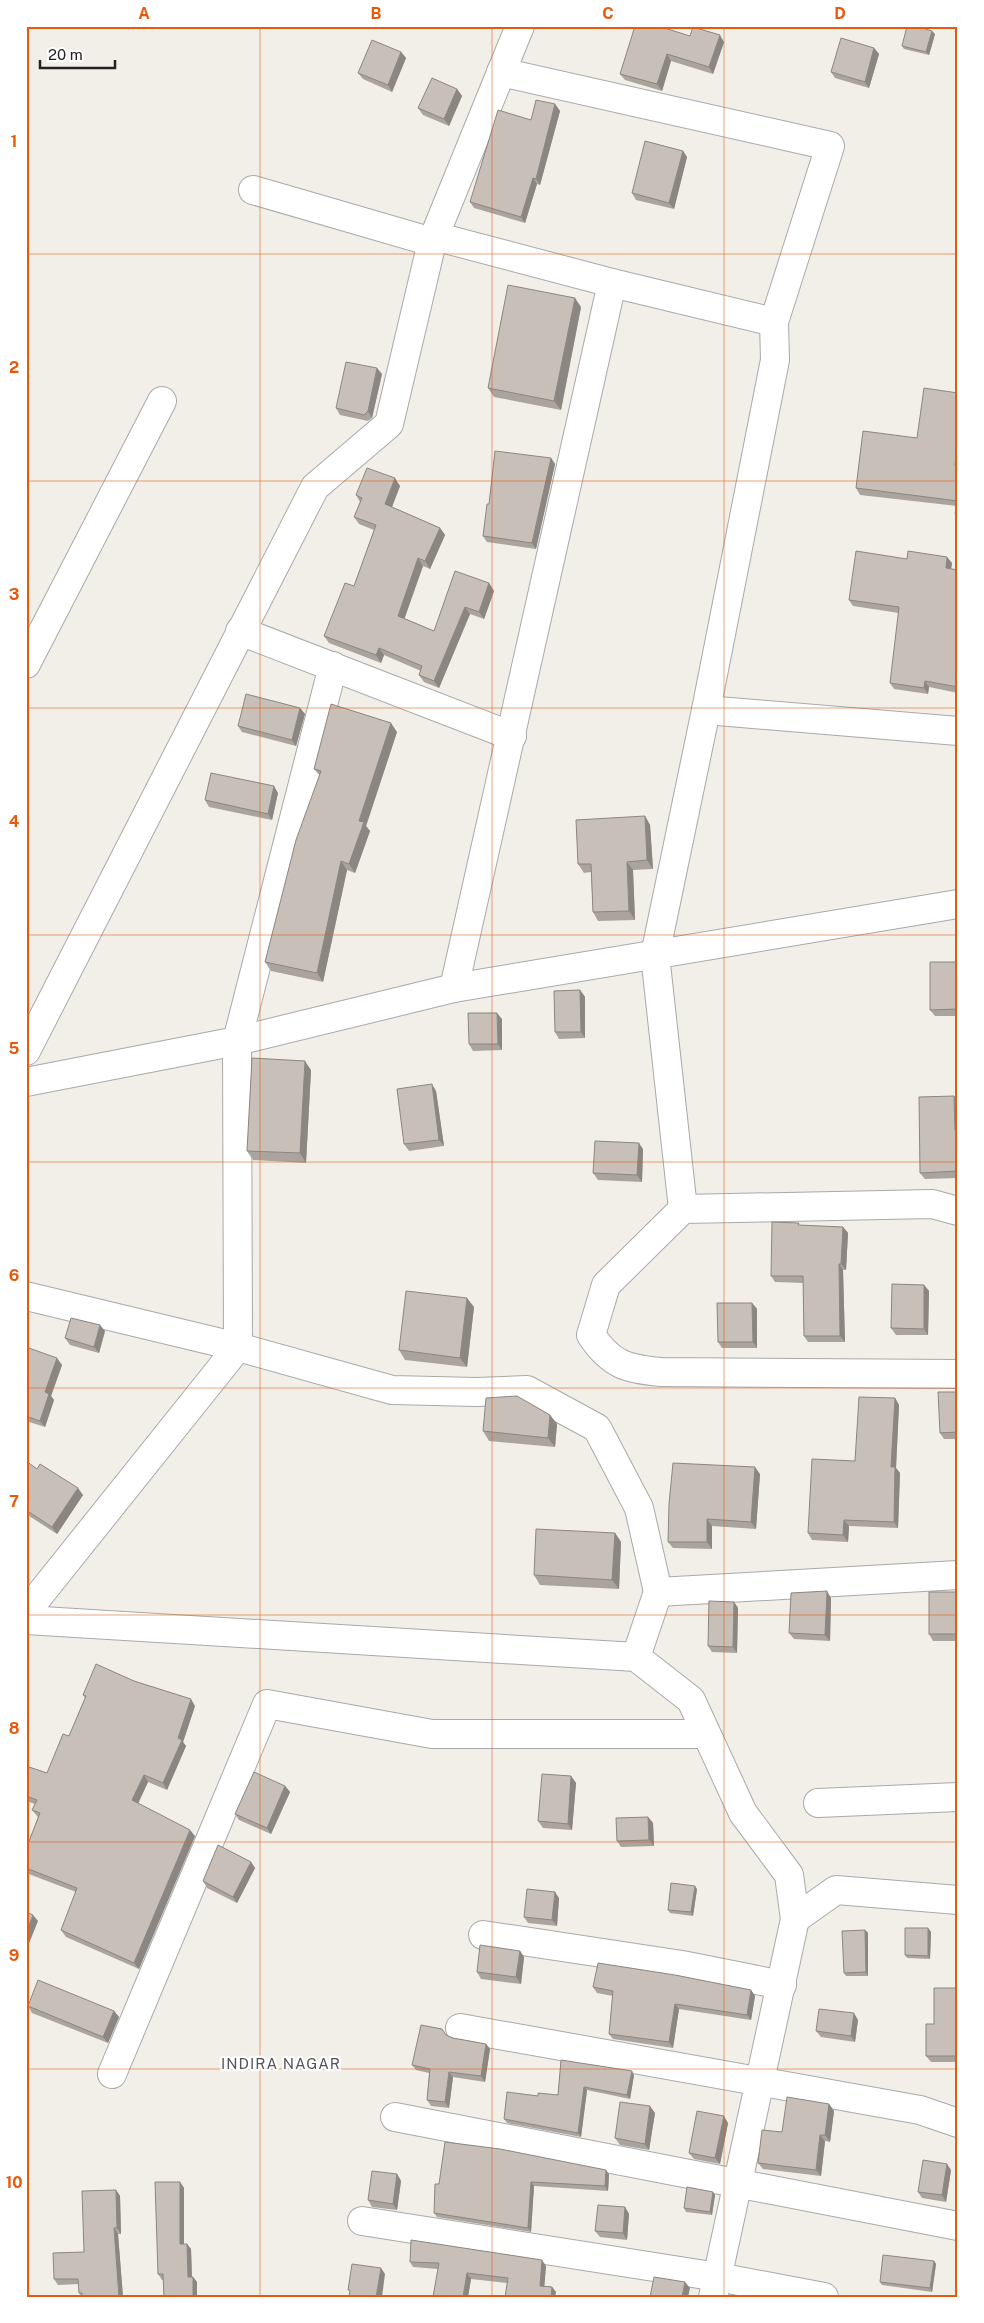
<svg xmlns="http://www.w3.org/2000/svg" width="984" height="2323" viewBox="0 0 984 2323" font-family="'Public Sans',sans-serif">
  <rect width="100%" height="100%" fill="#f2efe9"/>
  <g fill="none" stroke-linecap="round" stroke-linejoin="round">
    <g stroke="#a9a9a9" stroke-width="30">
      <g id="minor">
        <polyline points="501,72 830,146 774,322 775,360 706,710 655,955 683,1209"/>
        <polyline points="253,190 432,242"/>
        <polyline points="434,236 612,283 774,322"/>
        <polyline points="240,631 512,736"/>
        <polyline points="26,664 162,401"/>
        <polyline points="706,710 958,731"/>
        <polyline points="454,988 612,283"/>
        <polyline points="26,1051 315,487 389,424 432,242 520,26"/>
        <polyline points="26,1082 237,1041 454,988 958,904"/>
        <path d="M958 1211 932 1204 683 1209 606 1285 591 1335C611 1365 627 1369 661 1372L958 1374"/>
        <polyline points="26,1296 238,1347 392,1390 476,1392 527,1390 597,1428 639,1508 658,1592 958,1575"/>
        <polyline points="658,1592 636,1657 691,1700 743,1813 789,1875 795,1919 713,2297"/>
        <polyline points="26,1612 238,1347 237,1041 333,666"/>
        <polyline points="26,1620 636,1657"/>
        <polyline points="818,1803 958,1797"/>
        <polyline points="795,1919 836,1890 958,1900"/>
        <polyline points="483,1935 682,1965 782,1985"/>
        <polyline points="460,2028 920,2110 958,2123"/>
        <polyline points="112,2074 267,1704 432,1734 706,1734"/>
        <polyline points="395,2117 958,2226"/>
        <polyline points="362,2221 718,2277 824,2297"/>
      </g>
    </g>
    <use href="#minor" stroke="#fff" stroke-width="28"/>
  </g>
  <g fill="#aba49e">
    <polygon points="935,34 929,55 904,49 902,46"/>
    <polygon points="690,36 724,42 713,74 671,61 662,91 625,80 620,74"/>
    <polygon points="874,48 879,54 869,88 835,78 831,72"/>
    <polygon points="401,52 406,58 392,92 363,79 358,73"/>
    <polygon points="457,89 462,96 449,126 423,115 418,108"/>
    <polygon points="555,104 560,111 540,185 537,184 525,223 474,208 470,202 531,120"/>
    <polygon points="683,151 687,157 674,209 636,200 632,193"/>
    <polygon points="581,307 561,410 494,397 488,388"/>
    <polygon points="382,374 372,418 368,421 340,415 336,408"/>
    <polygon points="958,393 958,517 955,514 957,506 860,495 856,488 917,438"/>
    <polygon points="551,458 555,464 536,549 487,542 483,536 489,504"/>
    <polygon points="400,486 392,507 440,528 445,535 430,569 423,566 404,618 434,631 489,583 494,591 484,619 470,614 439,688 424,682 419,675 421,671 384,655 381,663 329,643 324,636 354,586 374,530 359,524 354,517 360,502 356,495"/>
    <polygon points="907,559 952,563 951,569 958,570 958,693 929,687 928,694 894,689 890,683 899,613 853,606 849,600"/>
    <polygon points="300,708 305,714 296,746 242,732 238,726"/>
    <polygon points="397,732 366,826 370,831 355,873 347,870 323,982 271,971 265,962 320,776 314,769"/>
    <polygon points="278,793 272,820 209,807 205,800"/>
    <polygon points="645,816 650,825 653,869 633,870 635,920 598,921 593,912 591,872 584,873 578,864"/>
    <polygon points="958,962 958,1016 935,1016 930,1010"/>
    <polygon points="580,990 585,997 585,1038 559,1039 555,1032"/>
    <polygon points="502,1019 502,1050 473,1051 469,1044"/>
    <polygon points="311,1070 306,1163 253,1160 247,1151"/>
    <polygon points="436,1091 444,1146 409,1151 404,1144"/>
    <polygon points="958,1101 958,1178 925,1179 920,1173"/>
    <polygon points="643,1149 642,1182 598,1180 593,1173"/>
    <polygon points="800,1225 843,1227 848,1233 846,1270 843,1270 845,1342 808,1342 804,1336 803,1283 775,1282 771,1276"/>
    <polygon points="924,1285 929,1291 928,1335 896,1335 891,1328"/>
    <polygon points="752,1303 757,1309 757,1348 722,1348 718,1342"/>
    <polygon points="474,1307 467,1367 405,1360 399,1350"/>
    <polygon points="105,1331 99,1353 70,1345 65,1338"/>
    <polygon points="26,1347 62,1365 51,1396 54,1400 45,1427 26,1421"/>
    <polygon points="958,1392 958,1439 944,1439 940,1433"/>
    <polygon points="895,1398 899,1405 896,1468 900,1473 898,1528 849,1526 848,1542 812,1540 808,1533 855,1461"/>
    <polygon points="550,1415 557,1424 555,1447 489,1441 483,1431"/>
    <polygon points="26,1461 37,1469 83,1495 57,1534 26,1514"/>
    <polygon points="760,1474 756,1529 712,1526 712,1549 673,1548 668,1542"/>
    <polygon points="615,1533 621,1542 619,1589 540,1585 534,1575"/>
    <polygon points="958,1592 958,1641 933,1641 929,1634"/>
    <polygon points="831,1598 830,1641 794,1639 789,1633"/>
    <polygon points="734,1602 738,1608 737,1653 712,1652 708,1646"/>
    <polygon points="134,1681 195,1706 183,1742 186,1746 167,1790 148,1782 138,1803 195,1836 139,1969 66,1937 61,1930 76,1892 26,1873 26,1849 38,1817 37,1816 32,1810 35,1804 26,1801 26,1766 47,1773 69,1736 85,1698 83,1695"/>
    <polygon points="571,1776 576,1783 572,1830 543,1828 538,1821"/>
    <polygon points="285,1786 290,1792 271,1834 239,1820 235,1814"/>
    <polygon points="648,1817 653,1823 654,1846 621,1847 617,1841"/>
    <polygon points="251,1862 255,1868 237,1903 207,1888 203,1881"/>
    <polygon points="697,1889 693,1916 670,1913 668,1910"/>
    <polygon points="559,1898 557,1926 528,1923 524,1917"/>
    <polygon points="928,1928 931,1932 930,1959 907,1958 905,1955"/>
    <polygon points="865,1930 868,1933 868,1976 846,1976 844,1973"/>
    <polygon points="520,1951 524,1957 521,1984 481,1979 477,1972"/>
    <polygon points="593,1987 751,1990 755,1996 751,2020 679,2009 673,2048 613,2039 609,2034 613,1996 597,1993"/>
    <polygon points="958,1988 958,2062 931,2062 926,2056 934,2024"/>
    <polygon points="28,2006 114,2011 119,2017 108,2043 32,2013"/>
    <polygon points="858,2020 855,2042 821,2037 816,2031"/>
    <polygon points="446,2035 453,2038 486,2044 490,2049 485,2082 453,2077 449,2108 431,2106 427,2100 429,2073 416,2070 412,2065"/>
    <polygon points="561,2060 634,2075 630,2099 587,2090 581,2137 507,2123 504,2119 538,2096 558,2095"/>
    <polygon points="829,2104 834,2111 830,2142 825,2141 821,2176 763,2169 758,2163 782,2132"/>
    <polygon points="655,2113 649,2150 620,2145 615,2138"/>
    <polygon points="728,2123 720,2164 694,2159 689,2153"/>
    <polygon points="951,2170 946,2202 922,2198 918,2192"/>
    <polygon points="397,2174 401,2181 397,2210 372,2207 368,2200"/>
    <polygon points="609,2174 608,2191 534,2186 531,2232 437,2217 434,2213 439,2184"/>
    <polygon points="180,2182 184,2188 184,2244 187,2244 191,2249 192,2277 193,2277 197,2282 162,2280 158,2274"/>
    <polygon points="116,2190 120,2196 121,2234 118,2234 123,2297 82,2297 79,2293 79,2284 58,2285 54,2279 84,2252"/>
    <polygon points="715,2195 712,2215 686,2212 684,2208"/>
    <polygon points="625,2207 629,2214 627,2240 600,2237 595,2231"/>
    <polygon points="934,2261 936,2264 932,2292 882,2285 880,2282"/>
    <polygon points="410,2262 546,2266 544,2286 552,2287 556,2292 507,2283 471,2279 468,2297 433,2297 438,2269 413,2267"/>
  </g>
  <g fill="#8b8681">
    <polygon points="932,31 935,34 929,55 926,52"/>
    <polygon points="720,35 724,42 713,74 709,67"/>
    <polygon points="874,48 879,54 869,88 865,82"/>
    <polygon points="401,52 406,58 392,92 388,85"/>
    <polygon points="667,54 671,61 662,91 657,84"/>
    <polygon points="457,89 462,96 449,126 444,119"/>
    <polygon points="555,104 560,111 540,185 536,179"/>
    <polygon points="683,151 687,157 674,209 669,203"/>
    <polygon points="533,178 537,184 525,223 521,217"/>
    <polygon points="575,298 581,307 561,410 554,401"/>
    <polygon points="377,368 382,374 372,418 368,411"/>
    <polygon points="958,446 958,469 955,465"/>
    <polygon points="551,458 555,464 536,549 532,543"/>
    <polygon points="395,478 400,486 390,512 385,504"/>
    <polygon points="440,528 445,535 430,569 425,561"/>
    <polygon points="947,557 952,563 950,575 946,568"/>
    <polygon points="418,558 423,566 403,623 398,616"/>
    <polygon points="489,583 494,591 484,619 479,612"/>
    <polygon points="465,607 470,614 439,688 434,681"/>
    <polygon points="379,648 384,655 381,663 376,655"/>
    <polygon points="925,681 929,687 928,694 924,688"/>
    <polygon points="300,708 305,714 296,746 292,740"/>
    <polygon points="391,723 397,732 366,826 370,831 355,873 349,864 359,821"/>
    <polygon points="274,786 278,793 272,820 268,814"/>
    <polygon points="645,816 650,825 653,869 647,860"/>
    <polygon points="341,861 347,870 323,982 317,973"/>
    <polygon points="627,862 633,870 635,920 629,911"/>
    <polygon points="580,990 585,997 585,1038 581,1032"/>
    <polygon points="497,1013 502,1019 502,1050 498,1044"/>
    <polygon points="305,1061 311,1070 306,1163 300,1153"/>
    <polygon points="432,1084 436,1091 444,1146 439,1140"/>
    <polygon points="954,1096 958,1101 958,1134 955,1130"/>
    <polygon points="639,1143 643,1149 642,1182 637,1175"/>
    <polygon points="843,1227 848,1233 846,1270 841,1264"/>
    <polygon points="839,1264 843,1270 845,1342 840,1336"/>
    <polygon points="924,1285 929,1291 928,1335 924,1329"/>
    <polygon points="467,1298 474,1307 467,1367 460,1358"/>
    <polygon points="752,1303 757,1309 757,1348 753,1342"/>
    <polygon points="100,1325 105,1331 99,1353 94,1347"/>
    <polygon points="57,1358 62,1365 51,1396 54,1400 45,1427 40,1421 45,1392"/>
    <polygon points="895,1398 899,1405 896,1468 900,1473 898,1528 894,1522 891,1467"/>
    <polygon points="550,1415 557,1424 555,1447 548,1438"/>
    <polygon points="755,1467 760,1474 756,1529 751,1522"/>
    <polygon points="78,1488 83,1495 57,1534 52,1527"/>
    <polygon points="707,1519 712,1526 712,1549 707,1542"/>
    <polygon points="844,1520 849,1526 848,1542 843,1535"/>
    <polygon points="615,1533 621,1542 619,1589 612,1580"/>
    <polygon points="827,1591 831,1598 830,1641 825,1635"/>
    <polygon points="734,1602 738,1608 737,1653 733,1647"/>
    <polygon points="191,1699 195,1706 183,1742 186,1746 167,1790 163,1783"/>
    <polygon points="144,1775 148,1782 137,1806 132,1800"/>
    <polygon points="571,1776 576,1783 572,1830 568,1824"/>
    <polygon points="285,1786 290,1792 271,1834 267,1828"/>
    <polygon points="648,1817 653,1823 654,1846 649,1840"/>
    <polygon points="190,1830 195,1836 139,1969 134,1963"/>
    <polygon points="251,1862 255,1868 237,1903 233,1897"/>
    <polygon points="695,1886 697,1889 693,1916 691,1912"/>
    <polygon points="555,1892 559,1898 557,1926 552,1920"/>
    <polygon points="33,1915 38,1921 26,1951 26,1933"/>
    <polygon points="928,1928 931,1932 930,1959 928,1956"/>
    <polygon points="865,1930 868,1933 868,1976 866,1972"/>
    <polygon points="520,1951 524,1957 521,1984 516,1977"/>
    <polygon points="751,1990 755,1996 751,2020 747,2015"/>
    <polygon points="675,2004 679,2009 673,2048 669,2042"/>
    <polygon points="114,2011 119,2017 108,2043 103,2037"/>
    <polygon points="854,2013 858,2020 855,2042 851,2036"/>
    <polygon points="486,2044 490,2049 485,2082 481,2076"/>
    <polygon points="632,2071 634,2075 630,2099 627,2095"/>
    <polygon points="449,2072 453,2077 449,2108 445,2102"/>
    <polygon points="584,2087 587,2090 581,2137 578,2133"/>
    <polygon points="829,2104 834,2111 830,2142 825,2135"/>
    <polygon points="650,2106 655,2113 649,2150 645,2144"/>
    <polygon points="724,2116 728,2123 720,2164 715,2158"/>
    <polygon points="820,2135 825,2141 821,2176 816,2170"/>
    <polygon points="947,2164 951,2170 946,2202 942,2195"/>
    <polygon points="606,2170 609,2174 608,2191 605,2186"/>
    <polygon points="397,2174 401,2181 397,2210 393,2204"/>
    <polygon points="180,2182 184,2188 184,2250 180,2244"/>
    <polygon points="531,2182 534,2186 531,2232 528,2228"/>
    <polygon points="116,2190 120,2196 121,2234 117,2228"/>
    <polygon points="713,2192 715,2195 712,2215 710,2212"/>
    <polygon points="625,2207 629,2214 627,2240 623,2233"/>
    <polygon points="114,2228 118,2234 123,2297 119,2297"/>
    <polygon points="187,2244 191,2249 192,2282 188,2277"/>
    <polygon points="542,2260 546,2266 544,2291 540,2286"/>
    <polygon points="934,2261 936,2264 932,2292 930,2288"/>
    <polygon points="381,2268 385,2274 382,2297 376,2297"/>
    <polygon points="467,2273 471,2279 468,2297 463,2297"/>
    <polygon points="193,2277 197,2282 197,2297 193,2297"/>
    <polygon points="685,2282 690,2288 688,2297 682,2297"/>
    <polygon points="552,2287 556,2292 555,2297 551,2297"/>
  </g>
  <g fill="#c7bfb8" stroke="#8b8681">
    <polygon points="635,26 658,26 690,36 693,27 720,35 709,67 667,54 657,84 620,74"/>
    <polygon points="907,26 916,26 932,31 926,52 902,46"/>
    <polygon points="841,38 874,48 865,82 831,72"/>
    <polygon points="372,40 401,52 388,85 358,73"/>
    <polygon points="432,78 457,89 444,119 418,108"/>
    <polygon points="536,100 555,104 536,179 533,178 521,217 470,202 498,110 531,120"/>
    <polygon points="645,141 683,151 669,203 632,193"/>
    <polygon points="508,285 575,298 554,401 488,388"/>
    <polygon points="346,362 377,368 368,411 364,415 336,408"/>
    <polygon points="924,388 958,393 958,446 955,465 958,465 958,514 955,514 958,501 856,488 863,431 917,438"/>
    <polygon points="495,451 551,458 532,543 483,536 487,504 489,504"/>
    <polygon points="367,468 395,478 385,504 440,528 425,561 418,558 398,616 434,631 455,571 489,583 479,612 465,607 434,681 419,675 422,666 379,648 376,655 324,636 345,583 354,586 376,525 354,517 362,498 356,495"/>
    <polygon points="856,551 907,559 908,551 947,557 946,568 958,570 958,687 925,681 924,688 890,683 899,607 849,600"/>
    <polygon points="246,694 300,708 292,740 238,726"/>
    <polygon points="331,704 391,723 359,821 364,822 349,864 341,861 317,973 265,962 296,840 321,771 314,769"/>
    <polygon points="211,773 274,786 268,814 205,800"/>
    <polygon points="645,816 647,860 627,862 629,911 593,912 591,864 578,864 576,820"/>
    <polygon points="930,962 958,962 958,1009 930,1010"/>
    <polygon points="580,990 581,1032 555,1032 554,991"/>
    <polygon points="468,1013 497,1013 498,1044 469,1044"/>
    <polygon points="252,1058 305,1061 300,1153 247,1151"/>
    <polygon points="432,1084 439,1140 404,1144 397,1089"/>
    <polygon points="954,1096 955,1130 958,1130 958,1171 920,1173 919,1097"/>
    <polygon points="595,1141 639,1143 637,1175 593,1173"/>
    <polygon points="772,1222 799,1223 798,1225 843,1227 841,1264 839,1264 840,1336 804,1336 803,1276 771,1276"/>
    <polygon points="892,1284 924,1285 924,1329 891,1328"/>
    <polygon points="406,1291 467,1298 460,1358 399,1350"/>
    <polygon points="717,1303 752,1303 753,1342 718,1342"/>
    <polygon points="71,1318 100,1325 94,1347 65,1338"/>
    <polygon points="26,1347 57,1358 45,1392 49,1394 40,1421 26,1416"/>
    <polygon points="938,1392 958,1392 958,1432 940,1433"/>
    <polygon points="517,1396 550,1415 548,1438 483,1431 486,1398"/>
    <polygon points="859,1397 895,1398 891,1467 895,1467 894,1522 844,1520 843,1535 808,1533 812,1459 855,1461"/>
    <polygon points="26,1461 37,1469 40,1464 78,1488 52,1527 26,1510"/>
    <polygon points="673,1463 755,1467 751,1522 707,1519 707,1542 668,1542 669,1504"/>
    <polygon points="536,1529 615,1533 612,1580 534,1575"/>
    <polygon points="827,1591 825,1635 789,1633 791,1593"/>
    <rect x="929" y="1592" width="29" height="42"/>
    <polygon points="709,1601 734,1602 733,1647 708,1646"/>
    <polygon points="96,1664 134,1681 191,1699 178,1738 182,1740 163,1783 144,1775 132,1800 190,1830 134,1963 61,1930 77,1888 26,1868 26,1849 40,1813 32,1810 37,1800 26,1796 26,1766 47,1773 63,1734 69,1736 86,1696 83,1695"/>
    <polygon points="254,1772 285,1786 267,1828 235,1814"/>
    <polygon points="542,1774 571,1776 568,1824 538,1821"/>
    <polygon points="648,1817 649,1840 617,1841 616,1818"/>
    <polygon points="218,1845 251,1862 233,1897 203,1881"/>
    <polygon points="671,1883 695,1886 691,1912 668,1910"/>
    <polygon points="527,1889 555,1892 552,1920 524,1917"/>
    <polygon points="26,1912 33,1915 26,1933"/>
    <polygon points="905,1928 928,1928 928,1956 905,1955"/>
    <polygon points="865,1930 866,1972 844,1973 842,1931"/>
    <polygon points="480,1945 520,1951 516,1977 477,1972"/>
    <polygon points="598,1963 675,1975 751,1990 747,2015 675,2004 669,2042 609,2034 613,1991 593,1987"/>
    <polygon points="38,1980 114,2011 103,2037 28,2006"/>
    <polygon points="934,1988 958,1988 958,2056 926,2056 926,2024 934,2024"/>
    <polygon points="819,2009 854,2013 851,2036 816,2031"/>
    <polygon points="421,2025 442,2029 446,2035 453,2038 486,2044 481,2076 449,2072 445,2102 427,2100 430,2069 412,2065"/>
    <polygon points="561,2060 632,2071 627,2095 584,2087 578,2133 504,2119 507,2092 538,2096 538,2093 558,2095"/>
    <polygon points="787,2097 829,2104 825,2135 820,2135 816,2170 758,2163 762,2130 782,2132"/>
    <polygon points="620,2102 650,2106 645,2144 615,2138"/>
    <polygon points="697,2111 724,2116 715,2158 689,2153"/>
    <polygon points="445,2142 500,2149 606,2170 605,2186 531,2182 528,2228 434,2213 435,2184 439,2184"/>
    <polygon points="923,2160 947,2164 942,2195 918,2192"/>
    <polygon points="372,2171 397,2174 393,2204 368,2200"/>
    <polygon points="155,2182 180,2182 180,2244 187,2244 188,2277 193,2277 193,2297 164,2297 163,2274 158,2274"/>
    <polygon points="687,2187 713,2192 710,2212 684,2208"/>
    <polygon points="116,2190 117,2228 114,2228 119,2297 82,2297 82,2293 79,2293 78,2279 54,2279 53,2253 84,2252 82,2191"/>
    <polygon points="598,2205 625,2207 623,2233 595,2231"/>
    <polygon points="411,2240 542,2260 540,2286 552,2287 551,2297 505,2297 508,2278 467,2273 463,2297 433,2297 439,2263 410,2262"/>
    <polygon points="883,2255 934,2261 930,2288 880,2282"/>
    <polygon points="352,2264 381,2268 376,2297 349,2297 350,2290 348,2290"/>
    <polygon points="654,2277 685,2282 682,2297 650,2297"/>
  </g>
  <path fill="none" stroke="#e8590c" stroke-width="1" stroke-opacity="0.55" d="M260 26V2297M492 26V2297M724 26V2297M26 254H958M26 481H958M26 708H958M26 935H958M26 1162H958M26 1388H958M26 1615H958M26 1842H958M26 2069H958"/>
  <g text-anchor="middle" dominant-baseline="central" stroke-width="4.5" stroke-linejoin="round" paint-order="stroke">
    <g font-size="15" letter-spacing="1" fill="#555" stroke="#fff">
      <text x="281" y="2063">INDIRA NAGAR</text>
    </g>
  </g>
  <rect width="984" height="2323" fill="none" stroke="#ffffff" stroke-width="55"/>
  <path d="M40 60v8h75v-8" fill="none" stroke="#222222" stroke-width="2.5"/>
  <text x="48" y="60" font-size="15" fill="#222222" stroke="#ffffff" stroke-width="4" paint-order="stroke">20 m</text>
  <rect x="28" y="28" width="928" height="2268" fill="none" stroke="#e8590c" stroke-width="2"/>
  <g font-size="16" text-anchor="middle" font-weight="bold" fill="#e8590c">
    <text x="144" y="19">A</text>
    <text x="376" y="19">B</text>
    <text x="608" y="19">C</text>
    <text x="840" y="19">D</text>
    <text x="14" y="147">1</text>
    <text x="14" y="373">2</text>
    <text x="14" y="600">3</text>
    <text x="14" y="827">4</text>
    <text x="14" y="1054">5</text>
    <text x="14" y="1281">6</text>
    <text x="14" y="1507">7</text>
    <text x="14" y="1734">8</text>
    <text x="14" y="1961">9</text>
    <text x="14" y="2188">10</text>
  </g>
</svg>
